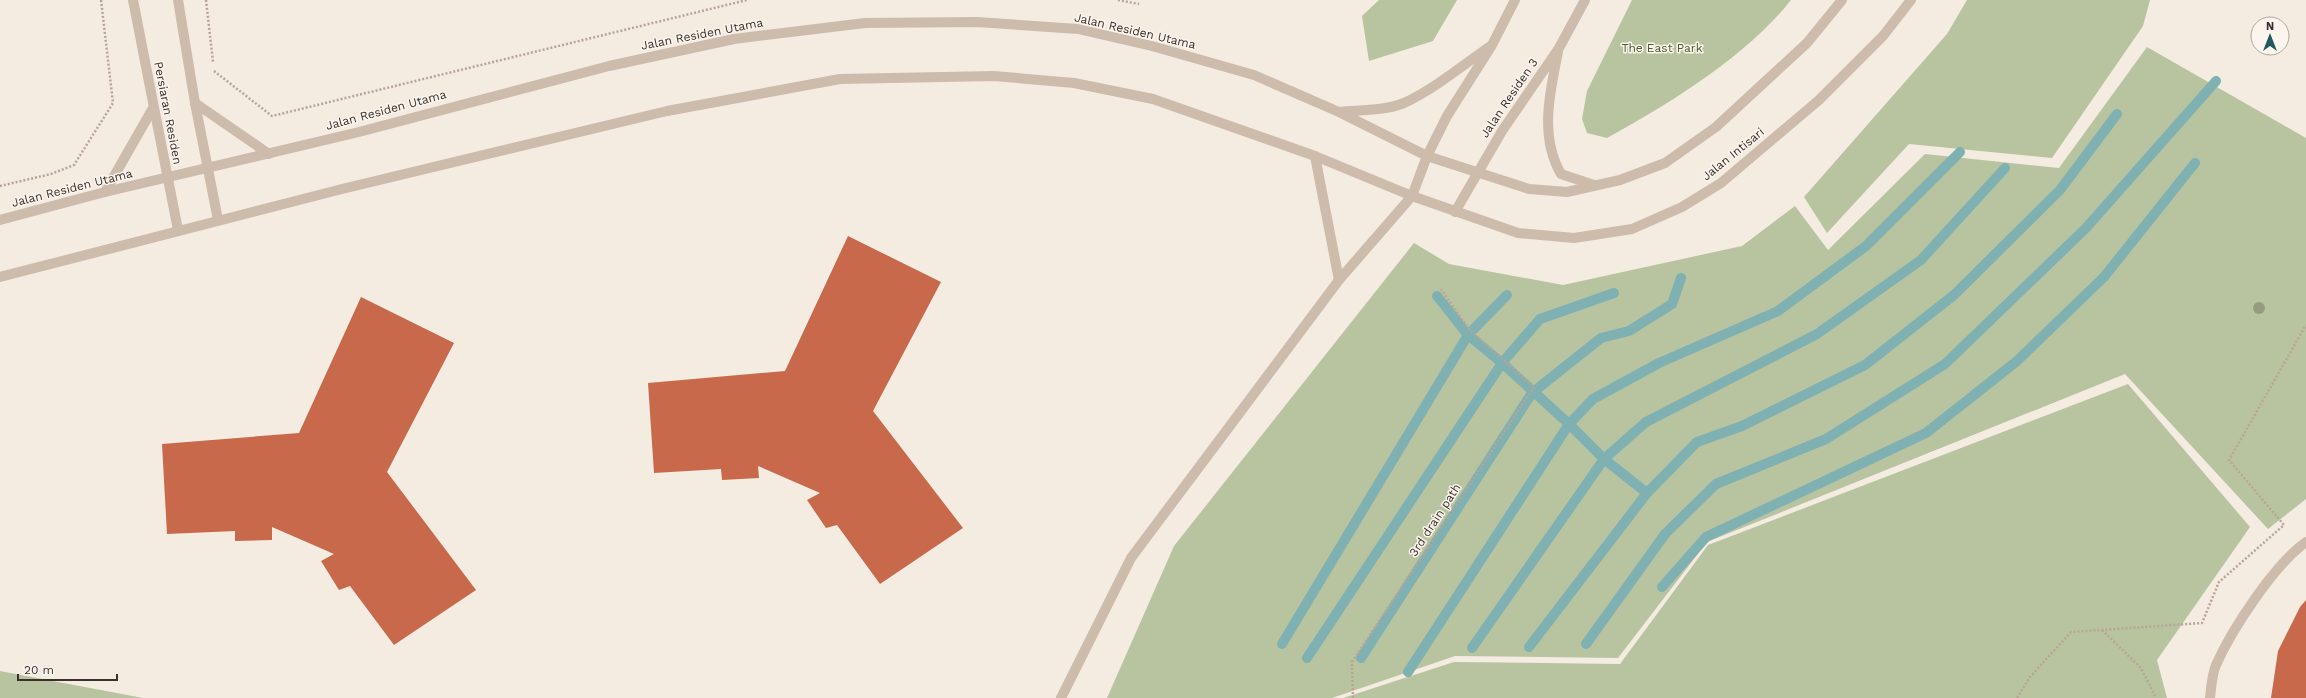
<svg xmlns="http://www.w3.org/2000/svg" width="2306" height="698" viewBox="0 0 2306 698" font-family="'Work Sans',sans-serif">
  <rect width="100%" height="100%" fill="#f4ebe1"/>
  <g fill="#b8c4a0">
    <polygon points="1379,0 1457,0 1433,41 1369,61 1362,16"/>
    <path d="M1632 0H1791C1748 55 1668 105 1607 138L1587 133 1582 119 1587 91Z"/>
    <polygon points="1967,0 2150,0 2143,26 2052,158 1909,144 1827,233 1804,197 1947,34"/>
    <polygon points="2147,47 2306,138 2306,499 2268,529 2125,374 1707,542 1618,658 1455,656 1332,698 1107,698 1174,546 1414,243 1449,264 1563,285 1742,246 1795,206 1828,250 1925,154 2059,168"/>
    <polygon points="2128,384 2250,527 2157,660 2167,698 1343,698 1454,662 1620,664 1708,545"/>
    <polygon points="0,671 143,698 0,698"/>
  </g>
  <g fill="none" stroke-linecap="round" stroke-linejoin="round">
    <g stroke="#7fb0b2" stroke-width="10">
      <polyline points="1437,296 1468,335 1502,363 1569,424 1604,459 1647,493"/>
      <polyline points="1662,587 1706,537 1926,433 2017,361 2104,277 2195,163"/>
      <polyline points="1282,644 1468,335 1507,295"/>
      <polyline points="1586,644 1665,534 1716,484 1826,439 1945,364 2086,228 2216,81"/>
      <polyline points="1529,647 1647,493 1697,442 1742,426 1865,365 1954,295 2060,190 2117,114"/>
      <polyline points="1472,648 1604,459 1646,422 1817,334 1921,260 2005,168"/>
      <polyline points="1307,658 1502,363 1540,319 1614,293"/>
      <polyline points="1361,658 1532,393 1601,338 1629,331 1672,304 1681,278"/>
      <polyline points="1408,672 1569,424 1593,399 1659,363 1778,311 1866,246 1960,152"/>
    </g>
  </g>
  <g fill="#c8694b">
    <polygon points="848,236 941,282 873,411 963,528 880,584 837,525 826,528 807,500 820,493 758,466 759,478 722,480 721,469 654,473 648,383 785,371"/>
    <polygon points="361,297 454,343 387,472 476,590 394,645 350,586 339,590 321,561 334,554 272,527 272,540 235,541 235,531 167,534 162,444 299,433"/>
    <polygon points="2306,600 2306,698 2271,698 2278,651 2300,607"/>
  </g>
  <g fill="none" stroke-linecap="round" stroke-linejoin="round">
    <g stroke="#b9a596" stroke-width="2.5" stroke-dasharray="2 2" stroke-linecap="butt">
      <polyline points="206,0 213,62"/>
      <polyline points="1118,0 1139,4"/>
      <polyline points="214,71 272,116 747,0"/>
      <polyline points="0,186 51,174 74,165 113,103 101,0"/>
      <polyline points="2102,630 2141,668 2156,698"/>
      <polyline points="1353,698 1352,662 1534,387 1469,329 1441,289"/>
      <polyline points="2017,698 2030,677 2071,632 2202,623 2219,582 2284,525 2229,460 2306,325"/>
    </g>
    <g stroke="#cdbbac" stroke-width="10">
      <polyline points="133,0 178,230"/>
      <polyline points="178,0 195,103 218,220"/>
      <path d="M1558 52C1550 92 1539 136 1561 174L1594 185"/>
      <polyline points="195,103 269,154"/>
      <path d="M1339 112C1360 110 1384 111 1404 103 1434 89 1462 66 1489 47"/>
      <polyline points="1315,156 1339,280"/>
      <polyline points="105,192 153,108"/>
      <polyline points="1455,212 1502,131 1559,48 1585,0"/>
      <polyline points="0,220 105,192 359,132 609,66 734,39 865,23 977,22 1078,29 1152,46 1254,75 1339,112 1427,156 1529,189 1567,192 1620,180 1665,163 1716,127 1807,43 1842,0"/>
      <polyline points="0,277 342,189 667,111 840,79 994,76 1074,83 1153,99 1315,156 1412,196 1518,233 1574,238 1632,229 1682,207 1721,183 1819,100 1883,36 1911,0"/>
      <polyline points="1061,698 1131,558 1339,280 1412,196 1427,156 1447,116 1492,45 1515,0"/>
      <path d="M2210 698C2211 688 2212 674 2216 665 2232 629 2274 565 2306 542"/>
    </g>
  </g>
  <circle fill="#969b7f" cx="2259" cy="308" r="6"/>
  <g text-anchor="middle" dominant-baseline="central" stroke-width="3" stroke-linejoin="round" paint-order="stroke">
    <g font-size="12" fill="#3b302b" stroke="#fbf5ee">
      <text transform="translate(1135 31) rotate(13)">Jalan Residen Utama</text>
      <text transform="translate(702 34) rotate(-11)">Jalan Residen Utama</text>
      <text transform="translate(1509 98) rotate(-56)">Jalan Residen 3</text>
      <text transform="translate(386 110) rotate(-15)">Jalan Residen Utama</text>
      <text transform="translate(168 113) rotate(79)">Persiaran Residen</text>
      <text transform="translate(1733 154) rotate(-39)">Jalan Intisari</text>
      <text transform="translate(72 188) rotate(-14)">Jalan Residen Utama</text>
      <text transform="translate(1435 520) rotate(-57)">3rd drain path</text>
    </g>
    <g font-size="12" fill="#4a5a2e" stroke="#fbf5ee">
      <text x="1662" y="48">The East Park</text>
    </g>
  </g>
  <g transform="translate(2270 36)"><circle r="19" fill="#fbf5ee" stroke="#aea6a0"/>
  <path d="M0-3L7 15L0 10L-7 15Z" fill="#1f5a5e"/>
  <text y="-6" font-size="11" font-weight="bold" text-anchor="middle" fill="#3b302b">N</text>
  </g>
  <path d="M18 674v6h99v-6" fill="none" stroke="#3b302b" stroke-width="2"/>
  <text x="24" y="674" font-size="12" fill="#3b302b" stroke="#fbf5ee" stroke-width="3" paint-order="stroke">20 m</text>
</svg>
